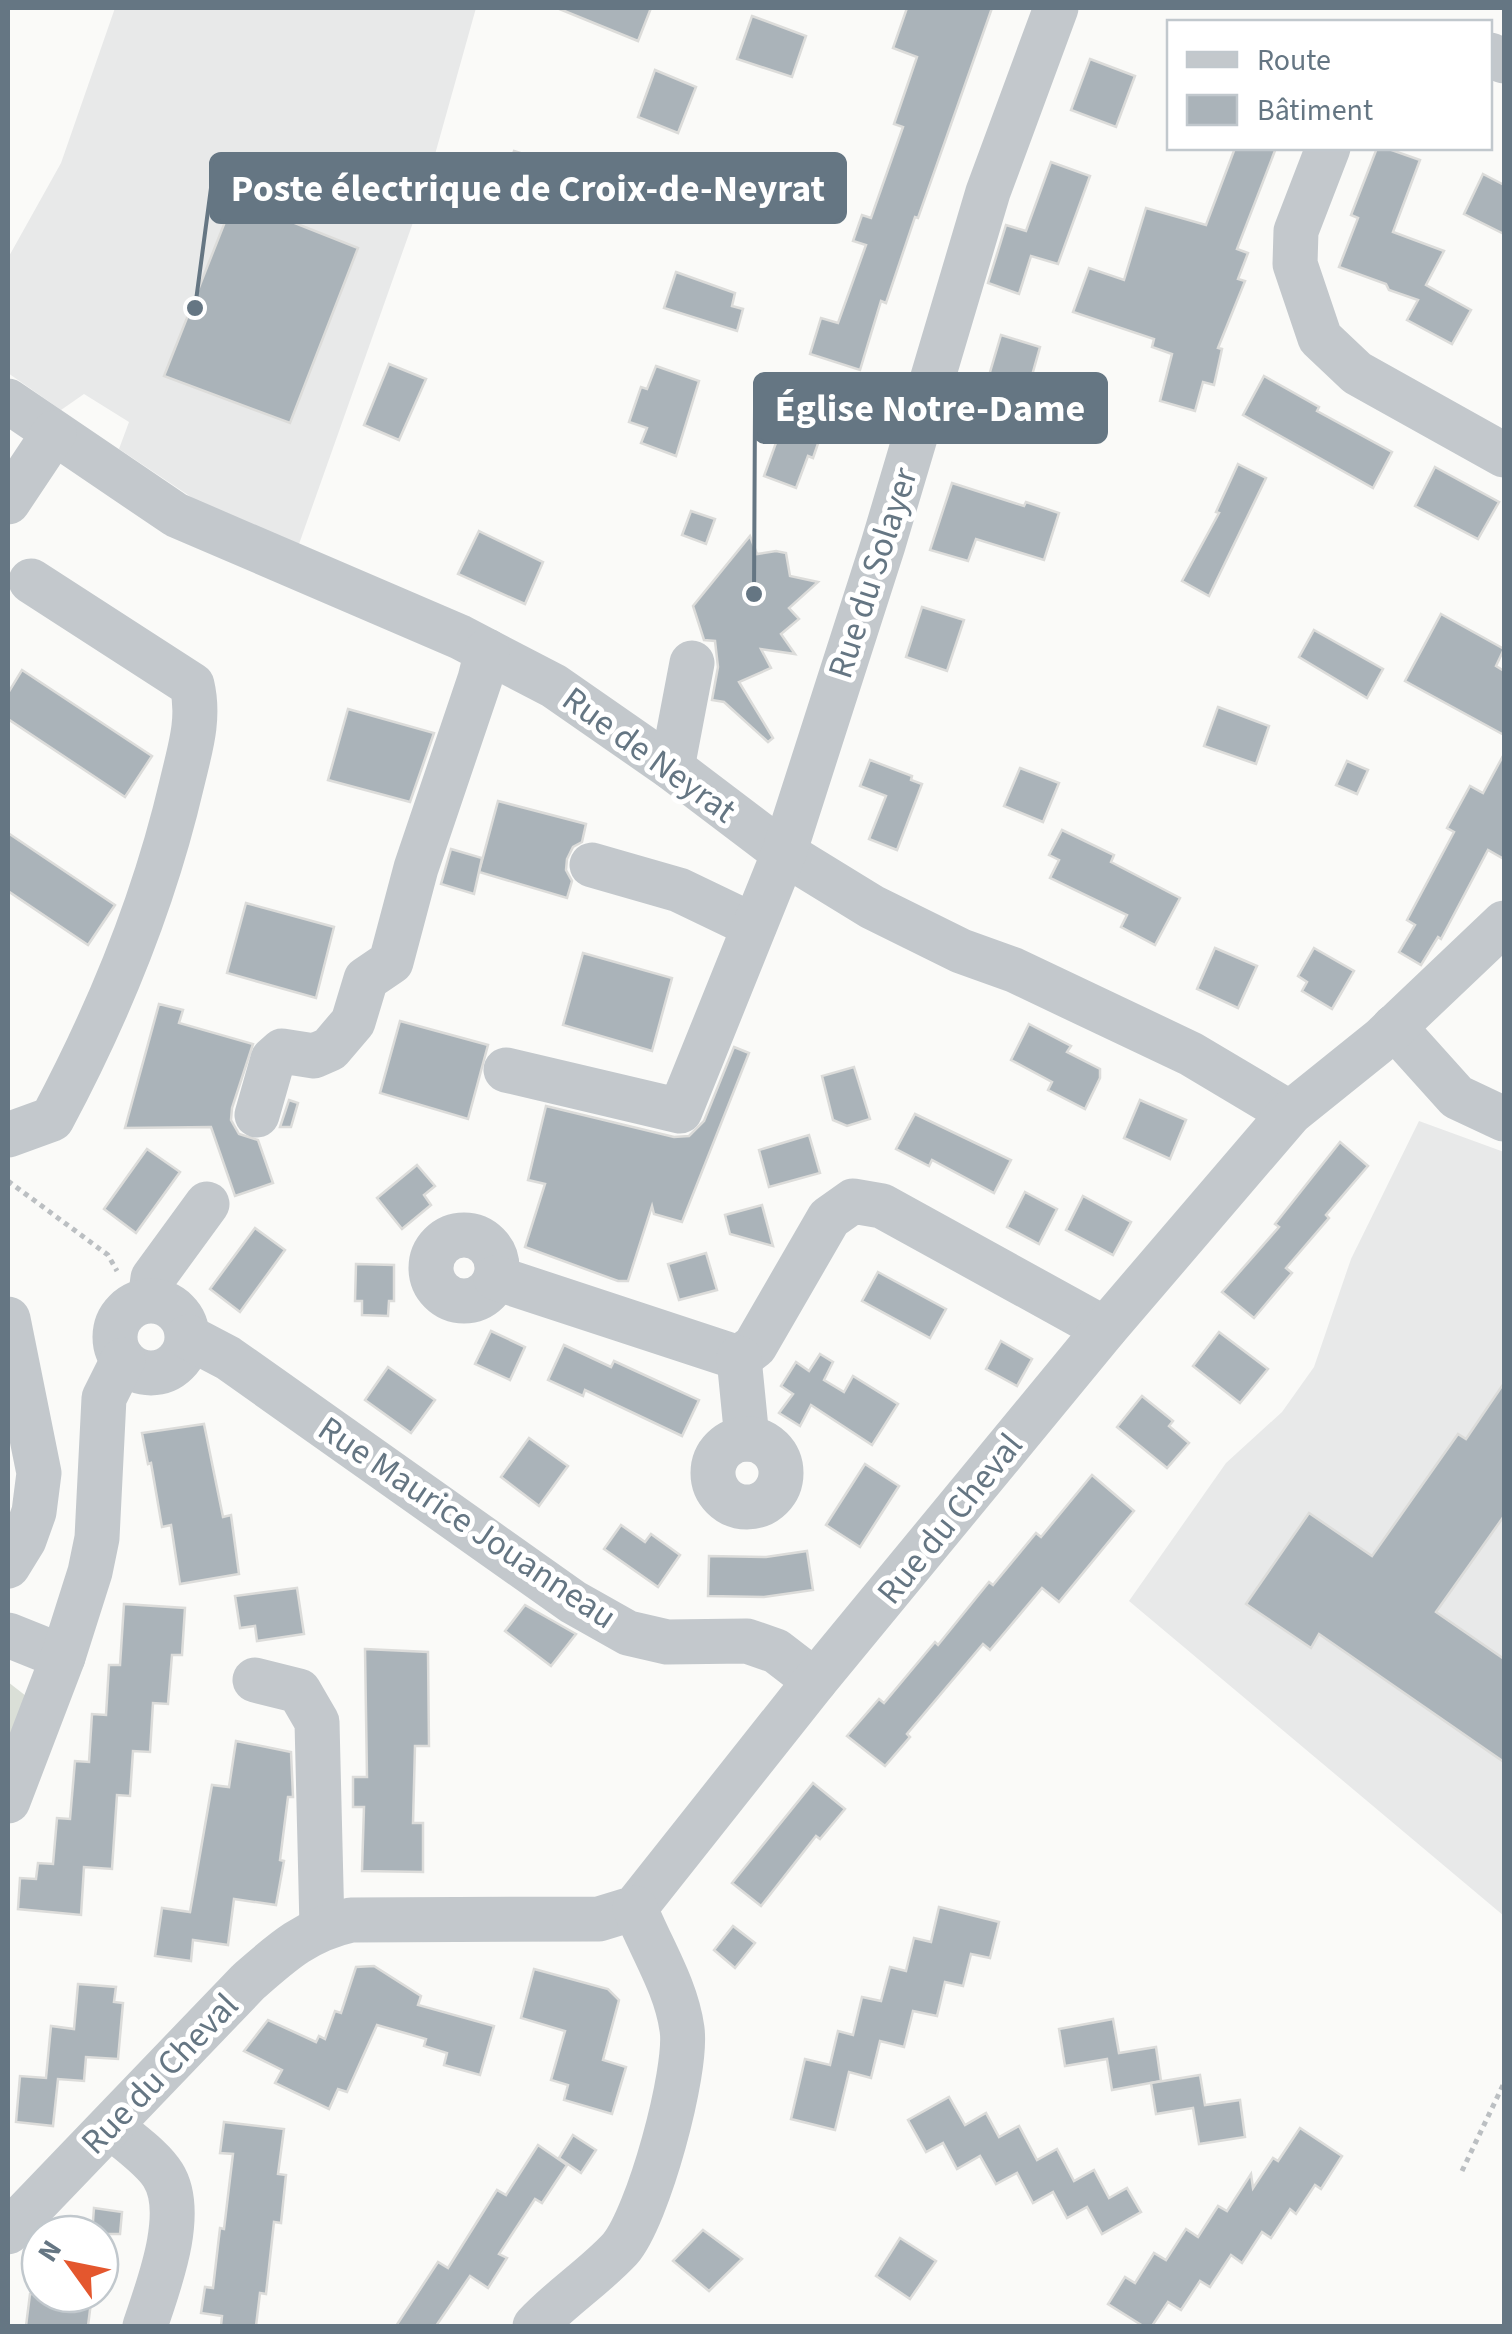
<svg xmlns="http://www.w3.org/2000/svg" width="1512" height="2334" viewBox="0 0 1512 2334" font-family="'Source Sans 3',sans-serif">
  <rect width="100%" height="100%" fill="#fafaf8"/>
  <g fill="#e8e9e9">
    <polygon points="115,8 476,8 427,183 299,544 200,503 119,449 129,422 84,394 61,410 8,373 8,258 61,163"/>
    <polygon points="1419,1121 1504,1152 1504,1916 1129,1601 1226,1463 1282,1412 1314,1367 1351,1259"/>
  </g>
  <polygon fill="#dadfd7" points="8,1682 26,1696 8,1767"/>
  <g fill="#aab3b9" stroke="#dcdcda" stroke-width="2.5">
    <polygon points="557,8 651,8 638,41"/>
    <polygon points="907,8 992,8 918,218 915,217 886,303 881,301 860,370 810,354 821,318 838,323 866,245 853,241 862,215 871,218 903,127 894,124 917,57 893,48"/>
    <polygon points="752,16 806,36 792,77 737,59"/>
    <polygon points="1090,59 1135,76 1116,127 1071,110"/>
    <polygon points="655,70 696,87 678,133 638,117"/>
    <polygon points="1235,148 1276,148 1237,249 1248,253 1238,279 1245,281 1218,348 1222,349 1214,385 1203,382 1195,411 1160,401 1172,354 1152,347 1154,339 1073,312 1089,268 1124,280 1146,208 1206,225"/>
    <polygon points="1377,148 1386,148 1420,160 1393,232 1444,251 1426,285 1471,310 1452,344 1407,320 1418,300 1389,290 1386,284 1339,267 1358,218 1351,215"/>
    <polygon points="514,151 552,163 536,212 498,200"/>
    <polygon points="1051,162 1090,176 1058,264 1031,256 1019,294 988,283 1006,225 1026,231"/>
    <polygon points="1483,174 1504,185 1504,234 1464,214"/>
    <polygon points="234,199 358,248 290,423 164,376"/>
    <polygon points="676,272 735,293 732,306 743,309 737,331 664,308"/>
    <polygon points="1001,335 1040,347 1020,418 980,406"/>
    <polygon points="389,364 426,379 399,440 364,425"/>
    <polygon points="656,366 699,381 676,456 641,443 647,428 629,422 641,387 647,389"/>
    <polygon points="1264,376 1319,407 1317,411 1392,452 1373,488 1243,415"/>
    <polygon points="786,415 823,429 813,458 808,456 796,488 764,476"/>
    <polygon points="1238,464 1266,478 1209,596 1182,581 1219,513 1216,512"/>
    <polygon points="1435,467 1499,502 1478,539 1415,506"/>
    <polygon points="952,483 1024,506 1026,502 1059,513 1044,560 976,539 968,561 930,550"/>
    <polygon points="691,511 715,519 706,544 682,535"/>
    <polygon points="479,531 543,562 525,604 458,574"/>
    <polygon points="750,536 757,554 776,551 786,553 790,576 818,582 789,608 799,619 781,634 795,654 761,649 771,668 739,682 773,738 768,742 724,702 712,700 718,667 715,641 704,640 693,606"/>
    <polygon points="922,607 964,620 947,671 906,657"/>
    <polygon points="1441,614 1504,649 1496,666 1504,671 1504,735 1405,681"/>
    <polygon points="1314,630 1383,669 1367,698 1299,657"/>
    <polygon points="22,670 152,756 125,797 8,719 8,693"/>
    <polygon points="1218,707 1269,726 1256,764 1204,746"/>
    <polygon points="348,709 434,733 410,802 328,780"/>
    <polygon points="1504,754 1504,859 1488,850 1441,939 1438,937 1421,965 1399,952 1415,925 1407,920 1454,832 1447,828 1470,786 1483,793"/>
    <polygon points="870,760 912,776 911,780 922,784 897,850 869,839 886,796 860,786"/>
    <polygon points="1347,761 1368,770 1357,794 1336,785"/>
    <polygon points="1020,768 1059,783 1043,822 1004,806"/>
    <polygon points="498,801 586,824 582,842 573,847 567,859 566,870 572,881 567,898 479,872"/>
    <polygon points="1062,830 1114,855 1111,862 1180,898 1155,945 1121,927 1127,915 1050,878 1059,860 1049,855"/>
    <polygon points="8,833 115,905 88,945 8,891"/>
    <polygon points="451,849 482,858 474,894 441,884"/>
    <polygon points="246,903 334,927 316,998 227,973"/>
    <polygon points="1215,948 1257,966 1238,1008 1197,989"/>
    <polygon points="1314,948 1354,971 1332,1009 1302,991 1307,982 1298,976"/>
    <polygon points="583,953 672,978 652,1051 563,1025"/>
    <polygon points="159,1004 183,1010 179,1023 253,1044 232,1108 231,1120 239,1134 258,1140 273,1183 235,1196 211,1127 125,1128"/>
    <polygon points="400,1021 488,1045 468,1119 380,1093"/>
    <polygon points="1029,1024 1071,1046 1067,1052 1100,1069 1100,1078 1085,1109 1048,1090 1052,1082 1011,1060"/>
    <polygon points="734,1047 749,1053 682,1222 654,1214 652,1206 628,1281 618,1281 525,1247 545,1184 528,1180 546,1106 674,1137 689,1136 704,1121"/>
    <polygon points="854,1067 870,1119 847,1126 833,1120 822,1076"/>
    <polygon points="289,1100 298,1103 291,1127 280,1127"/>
    <polygon points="1140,1100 1186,1120 1170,1159 1124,1138"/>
    <polygon points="915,1114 1011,1160 994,1193 932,1160 929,1166 896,1149"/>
    <polygon points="809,1135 820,1173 769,1187 759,1150"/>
    <polygon points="1340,1142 1368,1166 1326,1215 1329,1218 1286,1268 1292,1273 1254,1318 1222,1292 1279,1227 1275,1224"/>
    <polygon points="147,1149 180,1172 136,1233 104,1209"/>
    <polygon points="417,1165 435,1186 424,1195 431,1205 402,1229 377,1198"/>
    <polygon points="1025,1192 1057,1209 1039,1244 1007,1227"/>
    <polygon points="1083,1196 1131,1222 1113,1255 1066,1230"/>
    <polygon points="762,1205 773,1246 730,1234 725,1215"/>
    <polygon points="255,1228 285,1250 240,1312 210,1289"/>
    <polygon points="706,1253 717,1290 679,1300 668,1264"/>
    <polygon points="356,1264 394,1265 394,1301 389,1301 388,1316 362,1315 362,1301 355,1301"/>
    <polygon points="878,1272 946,1309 930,1338 862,1301"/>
    <polygon points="491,1331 525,1347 510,1380 475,1364"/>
    <polygon points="1219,1332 1268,1369 1240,1403 1193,1366"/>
    <polygon points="1001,1341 1032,1359 1017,1386 986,1369"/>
    <polygon points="564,1345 611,1367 614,1361 699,1400 682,1436 585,1390 583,1396 548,1380"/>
    <polygon points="820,1354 833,1362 824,1380 844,1392 853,1376 898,1404 872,1445 811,1405 800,1426 779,1413 793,1394 781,1386 796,1362 809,1371"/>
    <polygon points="388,1367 435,1400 411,1433 365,1400"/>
    <polygon points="1504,1383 1504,1516 1436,1612 1504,1659 1504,1762 1319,1634 1311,1648 1246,1604 1309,1513 1372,1556 1458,1434 1466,1439"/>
    <polygon points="1142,1396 1173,1421 1169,1426 1189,1443 1167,1468 1117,1427"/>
    <polygon points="204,1424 223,1517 231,1515 239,1574 180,1584 171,1525 162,1527 151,1463 148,1464 142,1433"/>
    <polygon points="529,1438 568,1466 539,1506 501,1477"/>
    <polygon points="865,1464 899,1486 860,1547 826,1525"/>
    <polygon points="1092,1475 1134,1511 1059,1602 1042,1588 990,1650 983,1644 907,1734 910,1737 885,1766 847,1736 879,1699 884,1703 935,1642 938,1645 989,1582 993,1585 1036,1533 1041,1537"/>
    <polygon points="621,1525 645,1542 651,1534 680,1555 658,1587 604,1549"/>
    <polygon points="807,1551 813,1590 764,1597 708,1596 709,1556 766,1557"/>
    <polygon points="297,1588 304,1634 257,1641 255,1626 240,1628 235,1596"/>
    <polygon points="124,1604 185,1608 182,1655 172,1655 168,1704 153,1703 150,1752 133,1751 130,1796 117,1795 112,1869 84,1867 81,1915 18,1909 20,1878 36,1879 38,1863 53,1864 57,1818 70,1819 75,1761 89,1762 92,1714 106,1715 109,1665 120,1665"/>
    <polygon points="525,1605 576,1634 551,1666 505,1631"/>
    <polygon points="365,1649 428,1652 429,1746 415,1746 413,1823 423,1823 423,1872 362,1871 364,1807 353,1807 353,1777 367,1777"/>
    <polygon points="236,1741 291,1752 293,1797 288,1797 280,1860 284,1861 276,1905 234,1899 228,1945 193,1940 191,1961 155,1956 162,1908 190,1912 212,1785 229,1787"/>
    <polygon points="813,1783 845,1809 820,1839 816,1836 761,1906 732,1883"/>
    <polygon points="939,1907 999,1922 990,1958 971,1954 963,1986 945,1982 937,2016 913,2011 904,2047 880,2041 871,2078 849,2072 835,2130 791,2119 805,2059 830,2065 838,2031 853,2035 862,1997 881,2001 890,1967 906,1971 914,1938 931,1942"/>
    <polygon points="733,1926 755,1943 735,1968 714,1950"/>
    <polygon points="374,1966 421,1996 418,2005 494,2026 480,2075 444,2065 447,2053 424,2046 426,2039 377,2025 347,2092 338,2089 329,2109 275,2083 282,2070 244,2051 268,2020 316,2042 319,2036 325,2039 335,2011 341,2013 356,1967"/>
    <polygon points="534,1969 608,1989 619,2000 603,2060 626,2067 612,2114 564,2100 568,2085 551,2080 565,2031 521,2018"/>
    <polygon points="78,1984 116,1987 114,2002 123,2003 118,2059 86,2057 84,2081 58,2079 53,2126 16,2122 20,2076 46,2078 51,2026 74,2029"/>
    <polygon points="1113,2019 1119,2053 1156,2047 1161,2081 1112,2090 1107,2059 1065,2066 1059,2029"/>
    <polygon points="1200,2075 1205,2105 1240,2100 1245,2137 1199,2144 1193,2108 1156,2114 1151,2083"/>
    <polygon points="949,2097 965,2125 986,2113 999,2137 1019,2126 1037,2160 1057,2149 1074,2181 1094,2170 1109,2198 1127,2188 1141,2212 1102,2234 1087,2207 1067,2218 1053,2192 1033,2203 1017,2173 996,2184 980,2156 957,2169 943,2143 926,2152 908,2120"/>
    <polygon points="224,2122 284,2129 278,2174 286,2175 281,2223 274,2222 266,2294 260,2293 256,2326 221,2326 222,2316 201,2313 205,2287 213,2288 220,2228 224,2229 233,2154 220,2153"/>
    <polygon points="1300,2128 1342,2156 1321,2189 1315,2185 1296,2214 1290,2209 1271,2238 1262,2232 1242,2263 1231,2255 1210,2287 1200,2281 1181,2310 1168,2302 1152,2326 1143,2326 1108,2304 1125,2277 1135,2283 1154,2253 1166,2260 1186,2229 1198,2237 1218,2206 1227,2211 1251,2174 1253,2188 1273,2158 1278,2161"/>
    <polygon points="573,2135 596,2150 581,2173 559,2158"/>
    <polygon points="538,2145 567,2165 542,2203 535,2199 499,2254 507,2258 488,2288 470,2276 436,2326 396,2326 438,2262 448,2268 497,2190 506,2195"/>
    <polygon points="94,2208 122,2212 120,2234 92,2234"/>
    <polygon points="703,2230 742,2259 709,2291 673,2261"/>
    <polygon points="900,2238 936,2261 910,2299 876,2276"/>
    <polygon points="30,2294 92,2294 88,2326 26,2326"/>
  </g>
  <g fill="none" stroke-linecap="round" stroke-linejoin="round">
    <g stroke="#bbbfc2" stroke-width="5" stroke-dasharray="5 5" stroke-linecap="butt">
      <polyline points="8,1181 108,1255 117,1271"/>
      <polyline points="1462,2171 1504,2083"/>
    </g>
    <g stroke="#c3c8cc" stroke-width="45">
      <polyline points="1490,55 1504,61"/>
      <polyline points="1328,148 1296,231 1295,264 1320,338 1357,373 1504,455"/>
      <polyline points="8,401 176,515 460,637 554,686 672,768 784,853 872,907 961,951 1014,970 1191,1054 1290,1113"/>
      <polyline points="8,502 54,433"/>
      <polyline points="672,768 692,663"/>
      <polyline points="592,865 679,890 754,926"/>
      <polyline points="1394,1027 1457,1097 1504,1119"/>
      <polyline points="506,1070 680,1111 784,853 883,545 988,192 1056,8"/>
      <polyline points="257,1115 273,1059 282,1051 314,1056 330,1049 353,1022 366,979 391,962 416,868 480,679 487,651"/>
      <path d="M8 1135 52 1119C108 1014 155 899 182 783 190 749 200 719 192 685L31 581"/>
      <circle cx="464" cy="1268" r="33"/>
      <polyline points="496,1278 739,1358 755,1346 829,1218 853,1201 882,1206 1105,1329"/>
      <polyline points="150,1300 153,1278 207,1204"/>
      <circle cx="151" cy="1337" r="36"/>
      <polyline points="8,1319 39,1473 34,1512 24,1540 8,1566"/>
      <polyline points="188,1337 228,1358 573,1602 628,1633 667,1642 747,1641 776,1651 815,1681"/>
      <polyline points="739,1358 747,1439"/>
      <circle cx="747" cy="1473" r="34"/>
      <polyline points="8,1635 63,1657"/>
      <polyline points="255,1680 299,1691 317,1722 322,1927"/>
      <polyline points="8,1801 63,1657 90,1572 97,1538 104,1398 123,1360"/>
      <path d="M111 2126C127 2141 152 2157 163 2175 187 2213 158 2287 145 2326"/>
      <path d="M8 2232 248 1982C282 1952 306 1930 351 1920L599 1919 635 1908 815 1681 1105 1329 1290 1113 1382 1039 1504 923"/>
      <path d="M535 2326C561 2298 594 2277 620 2249 648 2217 688 2071 682 2029 676 1986 651 1948 635 1908"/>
    </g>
  </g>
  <g text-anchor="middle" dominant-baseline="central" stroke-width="10" stroke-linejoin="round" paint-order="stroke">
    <g font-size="35" fill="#657683" stroke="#fff">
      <text transform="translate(873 573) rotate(-72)">Rue du Solayer</text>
      <text transform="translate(649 755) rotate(36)">Rue de Neyrat</text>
      <text transform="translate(950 1519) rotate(-51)">Rue du Cheval</text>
      <text transform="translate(467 1523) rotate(34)">Rue Maurice Jouanneau</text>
      <text transform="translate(160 2074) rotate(-46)">Rue du Cheval</text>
    </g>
  </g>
  <path fill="none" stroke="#657683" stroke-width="4" d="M195 308L211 188M754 594L755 408"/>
  <g fill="#657683" stroke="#fff" stroke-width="4">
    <circle cx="195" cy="308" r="10"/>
    <circle cx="754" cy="594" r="10"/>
  </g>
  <g fill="#657683" stroke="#657683" stroke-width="4">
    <rect x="211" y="154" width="634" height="68" rx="10"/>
    <rect x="755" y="374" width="351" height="68" rx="10"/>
  </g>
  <g font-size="38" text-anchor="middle" font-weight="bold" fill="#fff">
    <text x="528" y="201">Poste électrique de Croix-de-Neyrat</text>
    <text x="930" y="421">Église Notre-Dame</text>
  </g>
  <rect width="1512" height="2334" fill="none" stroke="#657683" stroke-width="20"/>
  <rect x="1167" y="20" width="325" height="130" fill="#ffffff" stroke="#c1c8cd" stroke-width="2.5"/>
  <rect x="1187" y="52" width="50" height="15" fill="#c3c8cc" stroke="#c1c8cd" stroke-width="2.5"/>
  <text x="1257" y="70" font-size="30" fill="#657683">Route</text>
  <rect x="1187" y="95" width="50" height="30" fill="#aab3b9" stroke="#c1c8cd" stroke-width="2.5"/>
  <text x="1257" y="120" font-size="30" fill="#657683">Bâtiment</text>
  <g transform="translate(70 2264) rotate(303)"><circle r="48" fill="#ffffff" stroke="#c1c8cd" stroke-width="2.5"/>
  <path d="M0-8L18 38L0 25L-18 38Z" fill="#e4572e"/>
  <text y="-15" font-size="28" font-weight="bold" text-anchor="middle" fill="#657683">N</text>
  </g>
</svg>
